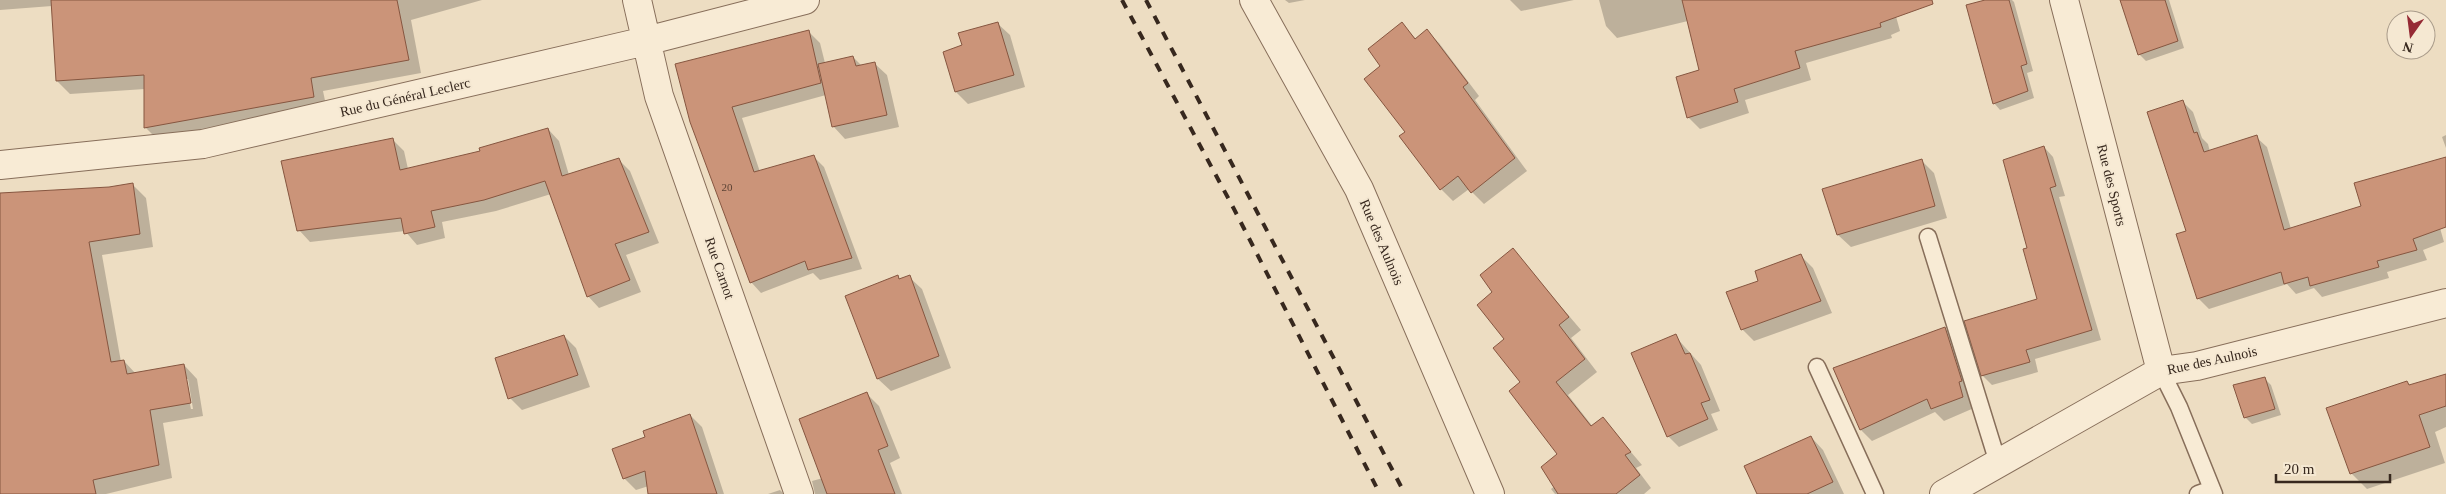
<svg xmlns="http://www.w3.org/2000/svg" width="2446" height="494" font-family="Georgia,serif">
  <style>
    .shadow { fill: #0003; fill-rule: evenodd }
    .building { fill: #cb9479; stroke: #865640 }
    .lines { fill: none; stroke-linecap: round; stroke-linejoin: round }
    .service-casing { stroke: #876e5a; stroke-width: 19 }
    .minor-casing { stroke: #876e5a; stroke-width: 30 }
    .service { stroke: #f8ebd5; stroke-width: 16 }
    .minor { stroke: #f8ebd5; stroke-width: 28 }
    .rail { stroke: #37281e; stroke-width: 4; stroke-dasharray: 9 9; stroke-linecap: butt }
    .labels { text-anchor: middle; stroke-width: 4; stroke-linejoin: round; paint-order: stroke }
    .number-label { font-size: 11px; fill: #5c4335 }
    .street-label { font-size: 14px; fill: #37281e; stroke: #f5e8d2 }
  </style>
  <rect width="100%" height="100%" fill="#edddc2"/>
  <path class="shadow" d="M 0,0 L 482,0 L 411,20 L 421,73 L 323,91 L 327,110 L 158,140 L 145,127 L 145,89 L 70,94 L 57,81 L 52,6 L 0,10 Z
    M 1285,0 L 1305,0 L 1289,3 Z
    M 1510,0 L 1574,0 L 1521,11 Z
    M 1599,0 L 1921,0 L 1894,9 L 1900,31 L 1891,35 L 1892,38 L 1806,63 L 1811,80 L 1745,100 L 1749,113 L 1700,129 L 1688,117 L 1701,71 L 1688,21 L 1617,38 L 1606,26 Z
    M 1990,0 L 2012,0 L 2014,2 L 2033,71 L 2027,73 L 2034,98 L 2000,110 L 1994,103 Z
    M 2121,0 L 2169,0 L 2184,48 L 2146,61 L 2139,54 Z
    M 997,23 L 1010,35 L 1025,87 L 968,104 L 956,92 L 964,46 Z
    M 1402,24 L 1416,39 L 1427,31 L 1439,43 L 1479,96 L 1475,100 L 1527,171 L 1484,204 L 1469,189 L 1453,201 L 1441,189 L 1406,132 L 1382,66 Z
    M 809,32 L 820,43 L 825,63 L 853,57 L 862,66 L 874,63 L 887,75 L 899,127 L 845,139 L 833,126 L 826,95 L 742,118 L 760,172 L 813,156 L 824,167 L 862,269 L 820,280 L 813,273 L 761,293 L 751,282 L 690,120 Z
    M 2182,101 L 2193,112 L 2202,138 L 2208,144 L 2210,152 L 2256,137 L 2267,147 L 2291,229 L 2363,207 L 2446,158 L 2446,226 L 2440,228 L 2444,242 L 2423,250 L 2427,260 L 2387,272 L 2389,278 L 2322,297 L 2314,288 L 2296,294 L 2287,284 L 2209,309 L 2198,298 L 2188,232 Z
    M 548,129 L 559,141 L 569,175 L 619,160 L 630,171 L 659,243 L 626,255 L 641,292 L 599,308 L 588,296 L 551,194 L 496,211 L 442,222 L 445,238 L 417,245 L 405,231 L 310,242 L 299,230 L 392,139 L 404,151 L 408,169 L 482,152 Z
    M 2446,135 L 2446,148 L 2442,137 Z
    M 2044,147 L 2053,157 L 2065,196 L 2059,197 L 2101,340 L 2035,359 L 2038,372 L 1992,385 L 1982,375 L 2038,300 L 2029,249 Z
    M 1921,160 L 1934,173 L 1947,218 L 1851,247 L 1838,235 L 1824,190 Z
    M 133,185 L 146,198 L 153,247 L 102,255 L 121,362 L 124,361 L 136,374 L 184,365 L 197,379 L 203,416 L 163,423 L 172,478 L 106,494 L 3,494 L 0,475 L 0,194 L 109,188 ZM 185,379 L 188,379 L 193,409 L 191,409 Z
    M 1513,250 L 1581,330 L 1571,338 L 1597,372 L 1568,395 L 1593,427 L 1603,419 L 1642,465 L 1636,468 L 1651,488 L 1644,494 L 1555,494 L 1551,489 L 1555,486 L 1559,454 L 1522,382 L 1506,339 L 1494,292 Z
    M 1801,256 L 1813,268 L 1832,313 L 1754,341 L 1742,329 L 1759,282 Z
    M 897,276 L 901,280 L 909,277 L 922,289 L 951,368 L 891,391 L 878,379 L 847,297 Z
    M 1945,328 L 1957,340 L 1974,408 L 1944,421 L 1935,412 L 1872,441 L 1861,430 Z
    M 564,336 L 576,348 L 590,387 L 522,410 L 510,398 Z
    M 1675,336 L 1701,365 L 1720,411 L 1711,414 L 1718,430 L 1679,447 L 1668,436 Z
    M 2446,375 L 2446,427 L 2435,432 L 2445,463 L 2367,489 L 2351,473 L 2407,382 L 2411,386 Z
    M 2264,378 L 2271,385 L 2281,415 L 2252,424 L 2245,417 Z
    M 867,394 L 879,406 L 900,458 L 890,463 L 902,494 L 815,494 L 812,481 L 823,478 Z
    M 690,415 L 702,427 L 724,494 L 680,494 L 668,480 L 636,490 L 624,478 L 646,438 Z
    M 1811,437 L 1823,450 L 1844,494 L 1758,494 Z
    M 780,490 L 784,494 L 768,494 Z"/>
  <path class="building" d="M 51,0 L 397,0 L 409,60 L 311,78 L 314,97 L 144,128 L 144,75 L 56,81 Z
    M 1682,0 L 1932,0 L 1933,4 L 1880,23 L 1881,27 L 1795,51 L 1800,68 L 1734,89 L 1738,102 L 1687,118 L 1676,77 L 1699,70 Z
    M 1985,0 L 2009,0 L 2027,64 L 2021,66 L 2028,91 L 1993,104 L 1966,5 Z
    M 2120,0 L 2165,0 L 2178,41 L 2138,55 Z
    M 998,22 L 1014,75 L 955,92 L 943,52 L 962,45 L 958,33 Z
    M 1402,22 L 1415,39 L 1427,29 L 1468,83 L 1463,87 L 1515,158 L 1471,193 L 1458,176 L 1440,190 L 1399,136 L 1405,132 L 1364,79 L 1380,66 L 1368,49 Z
    M 809,30 L 821,83 L 732,107 L 754,172 L 814,155 L 852,258 L 808,270 L 805,261 L 750,283 L 690,122 L 675,64 Z
    M 853,56 L 856,66 L 875,62 L 887,115 L 832,127 L 818,64 Z
    M 2183,100 L 2194,133 L 2197,132 L 2204,152 L 2257,135 L 2284,230 L 2361,206 L 2354,183 L 2446,157 L 2446,227 L 2413,239 L 2417,250 L 2377,261 L 2379,267 L 2310,286 L 2308,277 L 2284,284 L 2281,272 L 2197,299 L 2176,234 L 2186,231 L 2147,112 Z
    M 548,128 L 562,176 L 619,158 L 649,232 L 615,244 L 630,280 L 587,297 L 545,181 L 484,200 L 431,211 L 435,227 L 404,234 L 401,218 L 297,231 L 281,161 L 393,138 L 400,170 L 480,151 L 479,148 Z
    M 2044,146 L 2056,186 L 2050,188 L 2092,330 L 2026,350 L 2030,362 L 1981,376 L 1964,321 L 2037,299 L 2023,249 L 2027,248 L 2003,160 Z
    M 1922,159 L 1935,206 L 1837,235 L 1822,189 Z
    M 133,183 L 140,234 L 89,242 L 111,362 L 124,360 L 127,374 L 184,364 L 191,403 L 150,410 L 159,465 L 93,480 L 96,494 L 0,494 L 0,193 L 109,187 Z
    M 1513,248 L 1569,317 L 1559,325 L 1585,359 L 1556,382 L 1591,426 L 1603,417 L 1631,452 L 1625,455 L 1640,475 L 1616,494 L 1558,494 L 1541,467 L 1557,454 L 1509,391 L 1520,382 L 1493,348 L 1504,339 L 1477,305 L 1492,292 L 1480,275 Z
    M 1801,254 L 1821,301 L 1741,330 L 1726,292 L 1758,281 L 1755,271 Z
    M 898,275 L 899,279 L 910,275 L 939,356 L 877,379 L 845,296 Z
    M 1945,327 L 1962,381 L 1959,382 L 1963,397 L 1931,409 L 1927,399 L 1860,430 L 1833,368 Z
    M 1676,334 L 1685,354 L 1690,353 L 1710,400 L 1701,403 L 1708,419 L 1667,437 L 1631,353 Z
    M 564,335 L 578,375 L 508,399 L 495,358 Z
    M 2446,374 L 2446,406 L 2419,415 L 2430,447 L 2350,474 L 2326,408 L 2407,381 L 2409,385 Z
    M 2265,377 L 2275,409 L 2244,418 L 2233,385 Z
    M 867,392 L 888,446 L 878,450 L 895,494 L 827,494 L 799,419 Z
    M 690,414 L 717,494 L 648,494 L 645,471 L 623,479 L 612,449 L 645,437 L 643,431 Z
    M 1811,436 L 1833,482 L 1807,494 L 1757,494 L 1744,466 Z"/>
  <g class="lines">
    <g class="service-casing">
      <path id="service" d="M 1928,237 L 1998,463
        M 1817,367 L 1875,494
        M 2161,371 L 2179,407 L 2214,494
        M 2198,494 L 2212,489"/>
    </g>
    <g class="minor-casing">
      <path id="minor" d="M 637,0 L 659,96 L 799,494
        M 1254,0 L 1359,189 L 1490,494
        M 2064,0 L 2161,371
        M 0,165 L 203,144 L 646,41 L 805,0
        M 1944,494 L 2161,371 L 2197,366 L 2446,303"/>
    </g>
    <use href="#service" class="service"/>
    <use href="#minor" class="minor"/>
    <path class="rail" d="M 1122,0 L 1234,209 L 1380,494
      M 1146,0 L 1405,494"/>
  </g>
  <g class="labels">
    <g class="number-label">
      <text x="727" y="191">20</text>
    </g>
    <g class="street-label">
      <text transform="translate(405 97) rotate(-13)" y="5">Rue du Général Leclerc</text>
      <text transform="translate(2112 185) rotate(76)" y="5">Rue des Sports</text>
      <text transform="translate(1382 242) rotate(67)" y="5">Rue des Aulnois</text>
      <text transform="translate(720 268) rotate(71)" y="5">Rue Carnot</text>
      <text transform="translate(2212 360) rotate(-12)" y="5">Rue des Aulnois</text>
    </g>
  </g>
  <g transform="translate(2411 35) rotate(194)"><circle r="24" fill="#f5e8d2" stroke="#a99b8a"/>
  <path d="M0-4L9 19L0 12L-9 19Z" fill="#952a34"/>
  <text y="-8" font-size="14" font-weight="bold" text-anchor="middle" fill="#37281e">N</text>
  </g>
  <path d="M2276 474v8h114v-8" fill="none" stroke="#37281e" stroke-width="2.5"/>
  <text x="2284" y="474" font-size="15" fill="#37281e" stroke="#f5e8d2" stroke-width="4" paint-order="stroke">20 m</text>
</svg>
